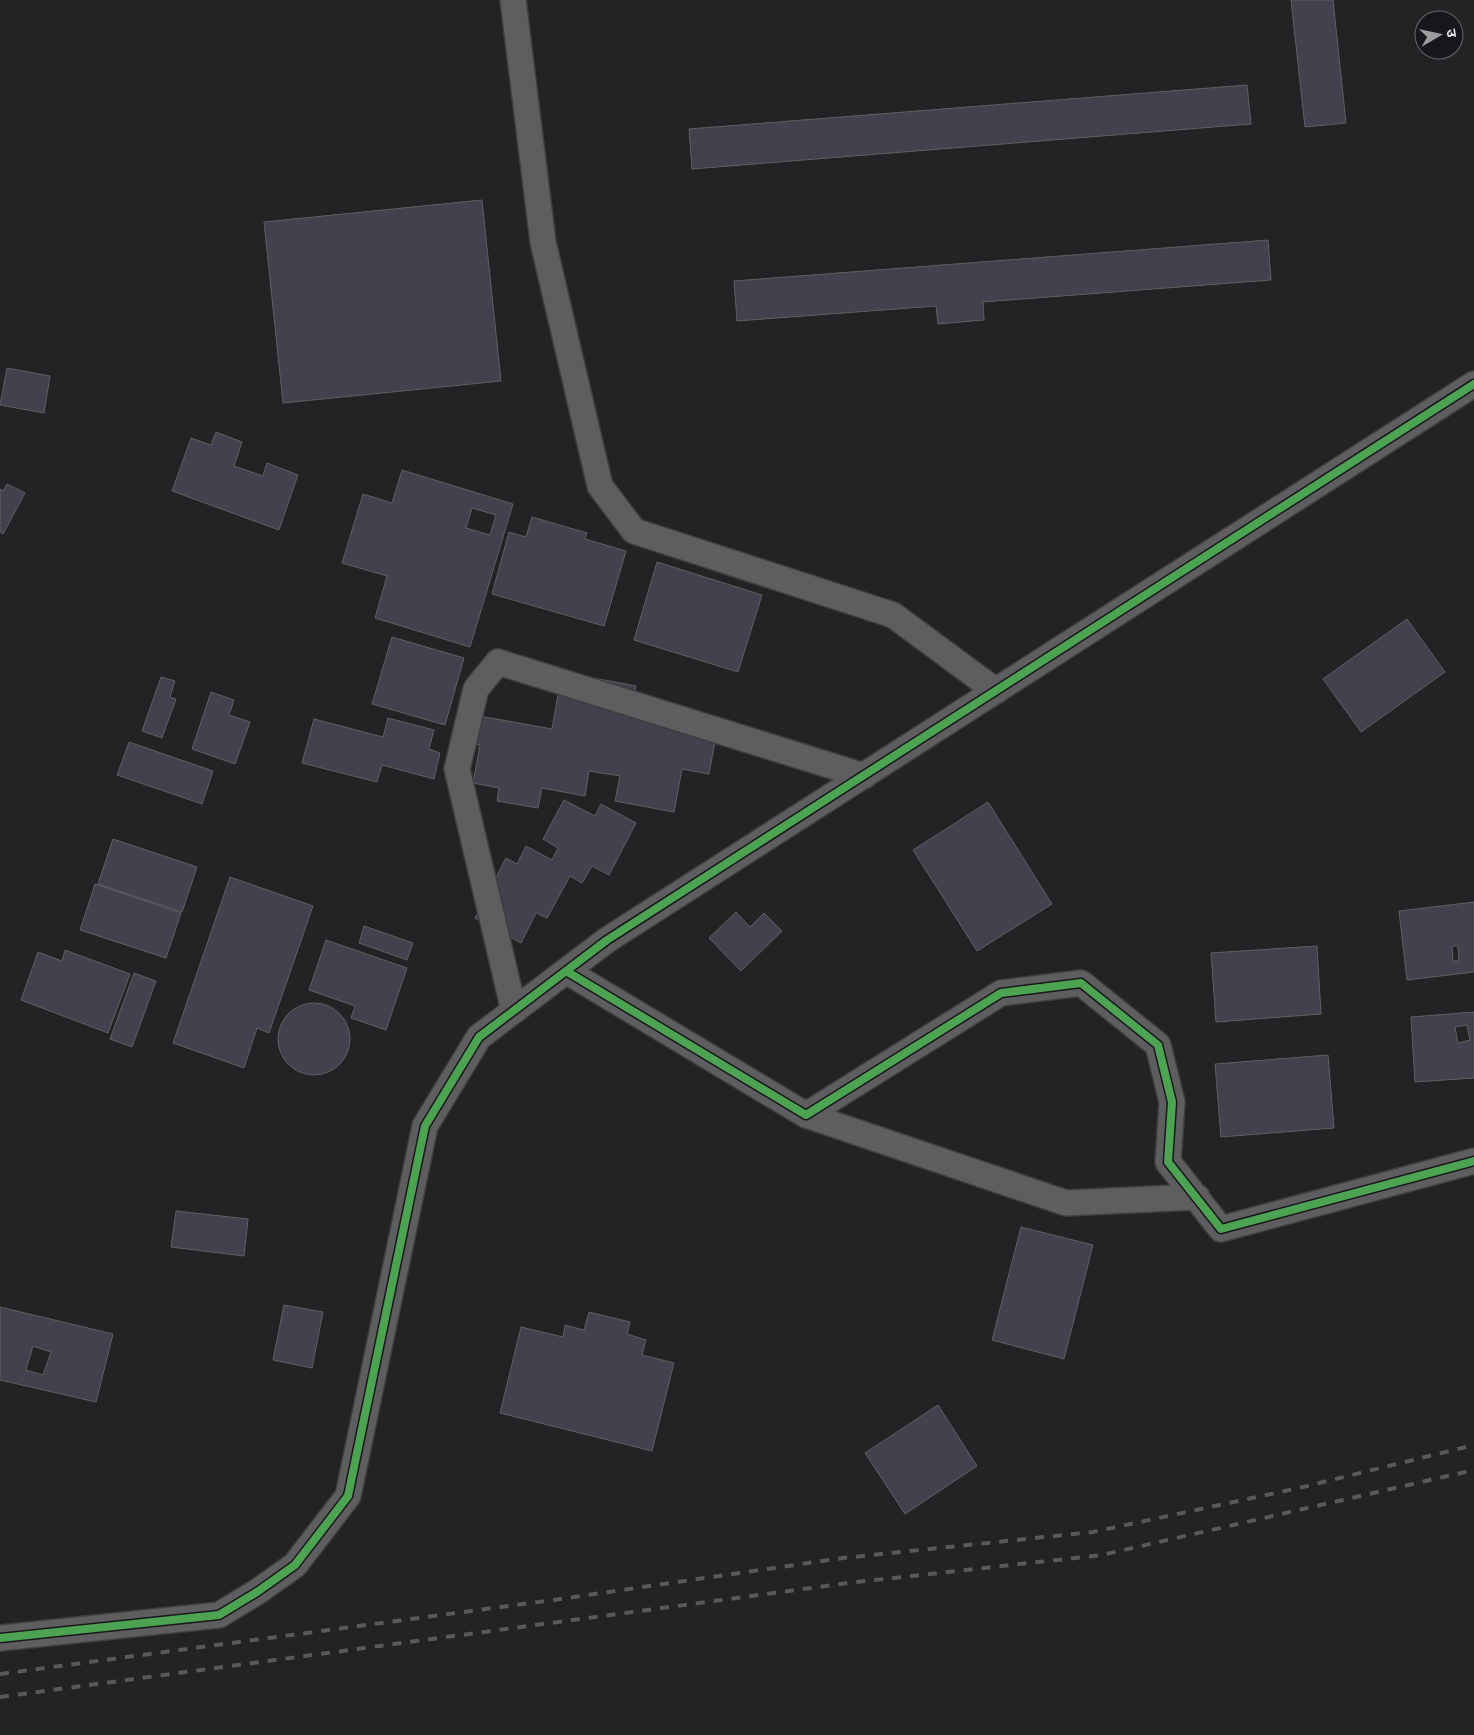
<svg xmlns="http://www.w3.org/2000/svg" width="1474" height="1735" font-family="'Work Sans','Noto Sans Devanagari',sans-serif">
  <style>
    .building { fill: #42414d; stroke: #606062; fill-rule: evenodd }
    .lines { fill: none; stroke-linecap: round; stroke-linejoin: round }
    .street-casing { stroke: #3e3d40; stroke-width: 28 }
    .street { stroke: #5e5e60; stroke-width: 25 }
    .rail { stroke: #59585a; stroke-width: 4; stroke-dasharray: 9 9; stroke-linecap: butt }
    .cycleway-casing { stroke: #19171b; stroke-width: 11 }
    .cycleway { stroke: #4ca352; stroke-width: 8 }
  </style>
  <rect width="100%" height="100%" fill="#232224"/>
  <path class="building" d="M 1291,0 L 1333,0 L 1346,123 L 1305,127 Z
    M 1247,85 L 1251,124 L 692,169 L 689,129 Z
    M 482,200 L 501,381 L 283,403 L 264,222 Z
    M 1268,240 L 1271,280 L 983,302 L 984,320 L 938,324 L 936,306 L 737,321 L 734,281 Z
    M 7,368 L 50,376 L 44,413 L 0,405 Z
    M 216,432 L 242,442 L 234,466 L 263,476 L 267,463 L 298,475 L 279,530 L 172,491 L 191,438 L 211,445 Z
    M 402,470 L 513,504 L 470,647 L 375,618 L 387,576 L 342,563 L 363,494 L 392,503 ZM 472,508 L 496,515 L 490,535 L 466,528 Z
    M 7,484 L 25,493 L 3,534 L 0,532 L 0,489 L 3,491 Z
    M 532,517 L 587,533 L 585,539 L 626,551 L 604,626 L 492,594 L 509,532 L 526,537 Z
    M 657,562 L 762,595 L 738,672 L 634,640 Z
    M 1407,619 L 1445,672 L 1361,732 L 1323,679 Z
    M 392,637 L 464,658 L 445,725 L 372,704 Z
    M 562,672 L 636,686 L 631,708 L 718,725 L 709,774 L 682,769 L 674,812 L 615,801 L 620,776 L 589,771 L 585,796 L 542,788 L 538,808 L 497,801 L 499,788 L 473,783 L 480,745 L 457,741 L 463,713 L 552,729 Z
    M 161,677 L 175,681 L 170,697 L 176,699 L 162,738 L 142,731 Z
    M 211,692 L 234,700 L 229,715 L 250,722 L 235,764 L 192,749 Z
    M 388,718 L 434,730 L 429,749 L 440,753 L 434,779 L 382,765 L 377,782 L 302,763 L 314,719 L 383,737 Z
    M 129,742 L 213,771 L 202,804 L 117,775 Z
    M 564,800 L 595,816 L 601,804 L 636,823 L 609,875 L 592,866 L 582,883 L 570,876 L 547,918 L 536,913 L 521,943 L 475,918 L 506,858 L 517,864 L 526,846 L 552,860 L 558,848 L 543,839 Z
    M 988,802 L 1052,904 L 977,951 L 913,850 Z
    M 113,839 L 197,867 L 182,912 L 98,884 Z
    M 230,877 L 313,906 L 269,1033 L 257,1028 L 244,1068 L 173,1043 Z
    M 95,884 L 181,913 L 166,958 L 80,930 Z
    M 1474,902 L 1474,972 L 1407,980 L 1399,911 ZM 1452,946 L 1458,946 L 1459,961 L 1453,961 Z
    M 736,912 L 750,927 L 764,913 L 782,931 L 741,971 L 709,938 Z
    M 364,926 L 413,943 L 407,960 L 359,943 Z
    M 326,940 L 407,968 L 386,1030 L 351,1018 L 355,1006 L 309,990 Z
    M 1317,946 L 1321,1014 L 1216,1022 L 1211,953 Z
    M 65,950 L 130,974 L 108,1033 L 21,1000 L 38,952 L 62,961 Z
    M 134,973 L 156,981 L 132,1047 L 110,1039 Z
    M278 1039a36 36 0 1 1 72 0a36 36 0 1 1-72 0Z
    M 1474,1012 L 1474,1078 L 1415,1082 L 1411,1017 ZM 1467,1025 L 1470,1040 L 1458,1043 L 1455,1027 Z
    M 1328,1055 L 1334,1128 L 1221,1137 L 1215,1064 Z
    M 176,1211 L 248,1219 L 244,1256 L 171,1247 Z
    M 1021,1227 L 1093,1245 L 1064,1359 L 992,1340 Z
    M 284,1305 L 323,1312 L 312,1368 L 273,1360 Z
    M 0,1307 L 113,1334 L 96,1402 L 0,1380 ZM 33,1346 L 51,1352 L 43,1375 L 26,1370 Z
    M 589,1312 L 630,1322 L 627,1334 L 646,1340 L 642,1355 L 674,1363 L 652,1451 L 500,1413 L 521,1327 L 563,1337 L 565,1325 L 584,1330 Z
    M 938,1405 L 977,1466 L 905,1514 L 865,1453 Z"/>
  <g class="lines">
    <g class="street-casing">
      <path id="street" d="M 513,0 L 543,242 L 600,486 L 634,531 L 893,615 L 996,691
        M 566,971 L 806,1115 L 1001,993 L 1081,983 L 1158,1045 L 1172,1102 L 1168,1162 L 1221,1229 L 1474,1161
        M 514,1011 L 457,769 L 476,689 L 498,662 L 864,776
        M 806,1115 L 1066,1203 L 1197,1197
        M 0,1638 L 219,1615 L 257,1592 L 295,1565 L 348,1496 L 425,1126 L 479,1037 L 607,940 L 1474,384"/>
    </g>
    <use href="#street" class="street"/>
    <path class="rail" d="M 0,1674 L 553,1600 L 843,1558 L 1093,1532 L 1299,1488 L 1474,1445
      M 0,1697 L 848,1583 L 1102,1555 L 1474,1470"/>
    <g class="cycleway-casing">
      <path id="cycleway" d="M 566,971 L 806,1115 L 1001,993 L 1081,983 L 1158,1045 L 1172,1102 L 1168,1162 L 1221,1229 L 1474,1161
        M 0,1638 L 219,1615 L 257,1592 L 295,1565 L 348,1496 L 425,1126 L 479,1037 L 607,940 L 1474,384"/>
    </g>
    <use href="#cycleway" class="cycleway"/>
  </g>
  <g transform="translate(1439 35) rotate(81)"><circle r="24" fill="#19171b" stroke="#69676b"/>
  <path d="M0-4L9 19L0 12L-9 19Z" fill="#9e9da0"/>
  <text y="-8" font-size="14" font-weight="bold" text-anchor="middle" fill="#e0dfe2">उ</text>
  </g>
</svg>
